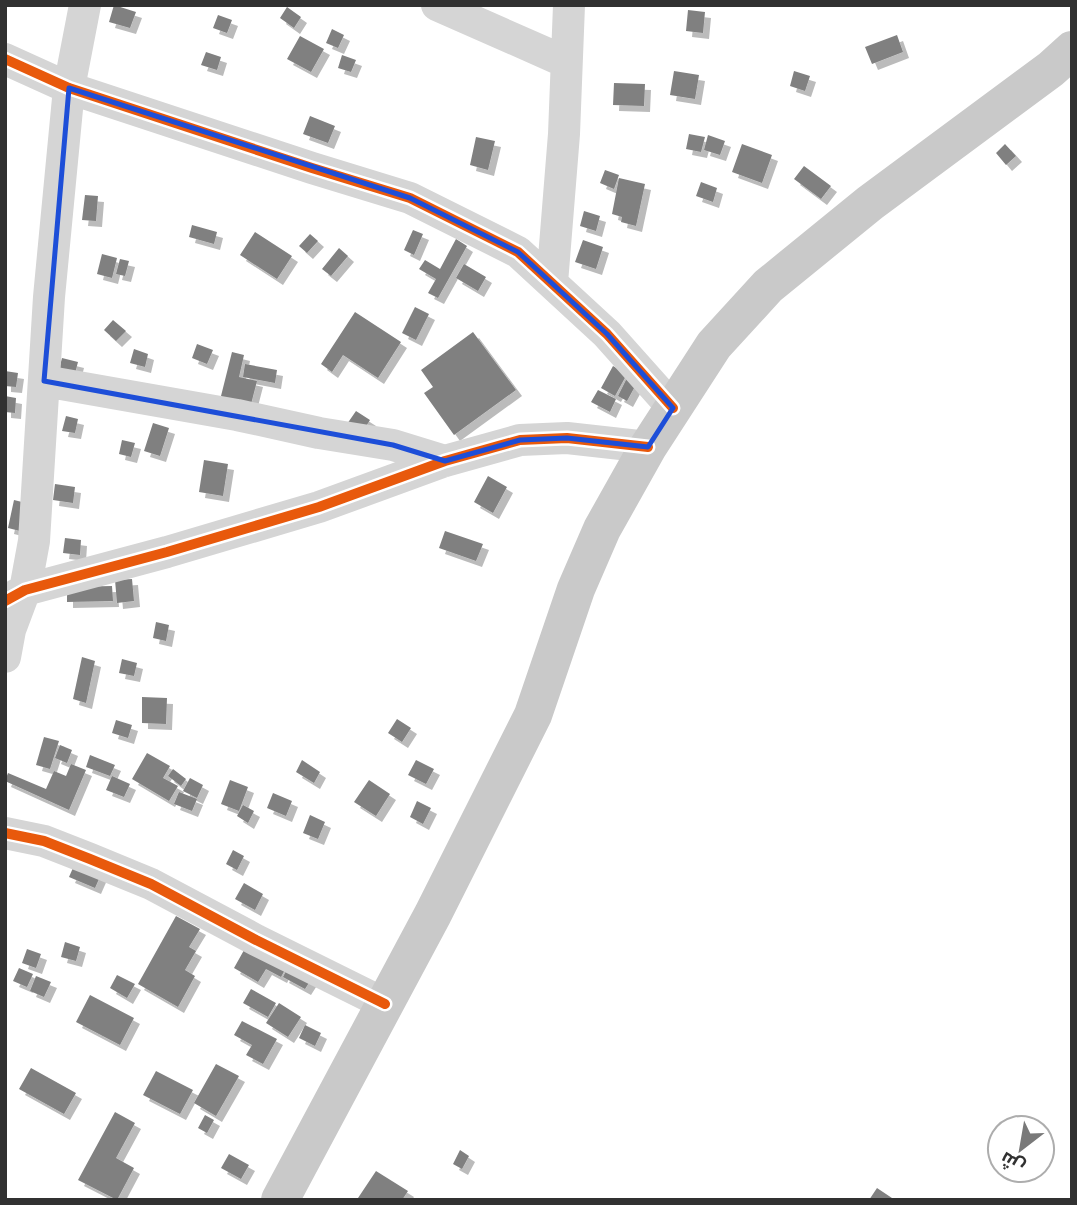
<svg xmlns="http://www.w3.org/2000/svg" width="1077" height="1205" font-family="'Titillium Web',Cairo,sans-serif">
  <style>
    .building { fill: #808080; filter: url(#shadow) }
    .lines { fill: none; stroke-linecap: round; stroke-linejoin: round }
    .minor { stroke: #d5d5d5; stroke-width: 32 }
    .major { stroke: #c9c9c9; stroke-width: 38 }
    .cycleway-casing { stroke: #fff; stroke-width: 15 }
    .cycleway { stroke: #e8590c; stroke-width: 10 }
    .marked { fill: none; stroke: #1d4ed8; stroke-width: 5; stroke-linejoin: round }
  </style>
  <defs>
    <filter id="shadow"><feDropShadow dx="6" dy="6" stdDeviation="0" flood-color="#0004"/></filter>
  </defs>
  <rect width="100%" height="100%" fill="#fff"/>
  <path class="building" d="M 114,5 L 136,12 L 130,28 L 109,22 Z
    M 287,7 L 301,17 L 294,28 L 280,18 Z
    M 688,10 L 705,12 L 703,33 L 686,31 Z
    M 218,15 L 232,20 L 227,33 L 213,28 Z
    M 332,29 L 344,35 L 338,48 L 326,43 Z
    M 897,35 L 903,52 L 872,64 L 865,47 Z
    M 300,36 L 324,49 L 311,72 L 287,59 Z
    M 206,52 L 221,57 L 217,70 L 201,65 Z
    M 342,55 L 356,60 L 351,72 L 338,68 Z
    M 674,71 L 699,75 L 695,99 L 670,95 Z
    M 794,71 L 810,76 L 805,91 L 790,86 Z
    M 614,83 L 645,84 L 644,106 L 613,105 Z
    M 310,116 L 335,126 L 328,143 L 303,134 Z
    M 689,134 L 705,137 L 701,152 L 686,149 Z
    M 708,135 L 725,141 L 720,155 L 704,150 Z
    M 476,137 L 495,141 L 488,170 L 470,165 Z
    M 742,144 L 772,155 L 762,183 L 732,172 Z
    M 1005,144 L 1016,156 L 1006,165 L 996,153 Z
    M 804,166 L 831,186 L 821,199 L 794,179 Z
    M 605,170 L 619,175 L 614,189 L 600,183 Z
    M 619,178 L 645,184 L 636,226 L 621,222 L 622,217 L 612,214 Z
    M 701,182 L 717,188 L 713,202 L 696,196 Z
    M 85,195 L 98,196 L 96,221 L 82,220 Z
    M 584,211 L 600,216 L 596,231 L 580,226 Z
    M 192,225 L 217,232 L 214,244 L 189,237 Z
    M 413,230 L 423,234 L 414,255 L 404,250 Z
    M 255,232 L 292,256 L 277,279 L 240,255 Z
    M 310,234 L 318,241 L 307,253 L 299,246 Z
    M 456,239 L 467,246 L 438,298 L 428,293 L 436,279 L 419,269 L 425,260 L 440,269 Z
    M 583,240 L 603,247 L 596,269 L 575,262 Z
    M 339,248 L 348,256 L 331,276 L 322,269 Z
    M 102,254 L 117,258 L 112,278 L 97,274 Z
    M 120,259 L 129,261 L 125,276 L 116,274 Z
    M 464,264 L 486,277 L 478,291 L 456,278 Z
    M 415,307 L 429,314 L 416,340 L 402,333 Z
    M 355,312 L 401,342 L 378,378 L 343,355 L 332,372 L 321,364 Z
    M 113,320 L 126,331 L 116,341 L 104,330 Z
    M 473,332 L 516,390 L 454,435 L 424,393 L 433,387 L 421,370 Z
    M 197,344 L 213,350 L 207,364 L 192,358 Z
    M 134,349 L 148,354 L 145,367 L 130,363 Z
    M 232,352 L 244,355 L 239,377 L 257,381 L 250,408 L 220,400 Z
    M 62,358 L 78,362 L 74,377 L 58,373 Z
    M 245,364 L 277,370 L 275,383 L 243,377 Z
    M 613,366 L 627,374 L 615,396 L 601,388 Z
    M 5,371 L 18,373 L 16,387 L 5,386 Z
    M 629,374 L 639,379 L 627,401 L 618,396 Z
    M 598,390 L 616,399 L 610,412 L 591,402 Z
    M 5,396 L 16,398 L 15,413 L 5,412 Z
    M 356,411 L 370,420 L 361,434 L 347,424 Z
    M 66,416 L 78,419 L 75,433 L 62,431 Z
    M 153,423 L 169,428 L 160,456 L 144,451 Z
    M 122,440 L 135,443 L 131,457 L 119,454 Z
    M 204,460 L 228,464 L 223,496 L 199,492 Z
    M 488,476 L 507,487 L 493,513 L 474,502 Z
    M 55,484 L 75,487 L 73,503 L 53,500 Z
    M 14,500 L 30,504 L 24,532 L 8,528 Z
    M 445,531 L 483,544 L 476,561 L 439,548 Z
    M 65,538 L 81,540 L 80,555 L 63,553 Z
    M 132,579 L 134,601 L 117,603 L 115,580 Z
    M 112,586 L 113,601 L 67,602 L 67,587 Z
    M 156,622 L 169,625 L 166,641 L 153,638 Z
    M 82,657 L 95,661 L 86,703 L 73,699 Z
    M 122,659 L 137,663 L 134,676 L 119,673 Z
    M 142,697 L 167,698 L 166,724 L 142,723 Z
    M 397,719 L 411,728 L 402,742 L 388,733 Z
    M 116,720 L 132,725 L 128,738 L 112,733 Z
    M 44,737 L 59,741 L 50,769 L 36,765 Z
    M 60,745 L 72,750 L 67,763 L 55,758 Z
    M 147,753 L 170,766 L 163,778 L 178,786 L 169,801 L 132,779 Z
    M 90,755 L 115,765 L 110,776 L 86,767 Z
    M 302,760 L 320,772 L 314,783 L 296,772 Z
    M 416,760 L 434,769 L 426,784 L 408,775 Z
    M 71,764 L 86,770 L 69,810 L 5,781 L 8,773 L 46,789 L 54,771 L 66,776 Z
    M 173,769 L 186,779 L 181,786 L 168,776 Z
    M 112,776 L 130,784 L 124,797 L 106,790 Z
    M 190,778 L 203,785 L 197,798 L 183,791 Z
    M 230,780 L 248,787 L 239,811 L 221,804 Z
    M 369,780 L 390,794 L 376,816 L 354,802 Z
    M 179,792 L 197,799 L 192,811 L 174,804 Z
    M 273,793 L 292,801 L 286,816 L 267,808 Z
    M 417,801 L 431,808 L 423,824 L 410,817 Z
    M 243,805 L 254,811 L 248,823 L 237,816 Z
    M 310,815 L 325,822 L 318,839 L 303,833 Z
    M 233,850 L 244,856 L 237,870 L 226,864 Z
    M 76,861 L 102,872 L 95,888 L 69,877 Z
    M 244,883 L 263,894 L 255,910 L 235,899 Z
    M 176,916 L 200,929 L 189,947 L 196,951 L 185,970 L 195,976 L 178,1007 L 138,984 Z
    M 65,942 L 80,947 L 76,961 L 61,957 Z
    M 248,943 L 287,966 L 281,977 L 266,969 L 258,982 L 234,968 Z
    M 27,949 L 41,954 L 36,968 L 22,963 Z
    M 289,965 L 312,978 L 305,989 L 283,977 Z
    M 19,968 L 33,974 L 27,987 L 13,981 Z
    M 117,975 L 135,984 L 127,998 L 110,988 Z
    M 36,976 L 51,982 L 44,997 L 30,991 Z
    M 251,989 L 276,1003 L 268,1017 L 243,1003 Z
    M 90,995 L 134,1018 L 120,1045 L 76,1022 Z
    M 279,1003 L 301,1017 L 288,1037 L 266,1023 Z
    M 242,1021 L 277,1039 L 263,1064 L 246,1055 L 252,1045 L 234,1035 Z
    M 305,1025 L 321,1033 L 315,1046 L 299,1038 Z
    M 216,1064 L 239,1076 L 216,1116 L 194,1103 Z
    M 31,1068 L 76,1093 L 64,1114 L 19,1089 Z
    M 156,1071 L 193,1090 L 180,1114 L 143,1095 Z
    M 115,1112 L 135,1123 L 116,1158 L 134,1168 L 117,1200 L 78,1180 Z
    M 205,1115 L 214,1120 L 207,1133 L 198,1128 Z
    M 460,1150 L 469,1156 L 462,1169 L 453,1164 Z
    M 229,1154 L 249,1165 L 241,1179 L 221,1168 Z
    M 376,1171 L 408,1191 L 402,1200 L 362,1200 L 358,1198 Z
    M 877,1188 L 895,1200 L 869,1200 Z"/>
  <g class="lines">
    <path class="minor" d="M 437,5 L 566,62
      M 5,59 L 69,88 L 312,168 L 410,198 L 518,252 L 607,334 L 673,408
      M 552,283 L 564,134 L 569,5
      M 44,381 L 237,415 L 319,433 L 393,445 L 445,461
      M 5,601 L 25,590 L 167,552 L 319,507 L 445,461 L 520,440 L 567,438 L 648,447
      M 5,657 L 10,630 L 25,590 L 34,541 L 49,297 L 69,88 L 85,5
      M 5,833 L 44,841 L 90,859 L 151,884 L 256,940 L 385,1004"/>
    <path class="major" d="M 280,1200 L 433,914 L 533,715 L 576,589 L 602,529 L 648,447 L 714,345 L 768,286 L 870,203 L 1051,69 L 1072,50"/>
    <g class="cycleway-casing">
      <path id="cycleway" d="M 5,59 L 69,88 L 312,168 L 410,198 L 518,252 L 607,334 L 673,408
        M 5,601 L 25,590 L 167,552 L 319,507 L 445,461 L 520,440 L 567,438 L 648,447
        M 5,833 L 44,841 L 90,859 L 151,884 L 256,940 L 385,1004"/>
    </g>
    <use href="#cycleway" class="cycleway"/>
  </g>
  <path class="marked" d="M 69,88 L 410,198 L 518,252 L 607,334 L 673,408 L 648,447 L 567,438 L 520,440 L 445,461 L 393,445 L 44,381 Z"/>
  <rect width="1077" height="1205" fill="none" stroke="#313131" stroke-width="14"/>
  <g transform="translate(1021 1149) rotate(211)"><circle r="33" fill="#ffffff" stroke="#adadad" stroke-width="2"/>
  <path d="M0-5L12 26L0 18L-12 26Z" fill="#797979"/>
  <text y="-10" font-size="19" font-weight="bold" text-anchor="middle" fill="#313131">ش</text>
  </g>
</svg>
